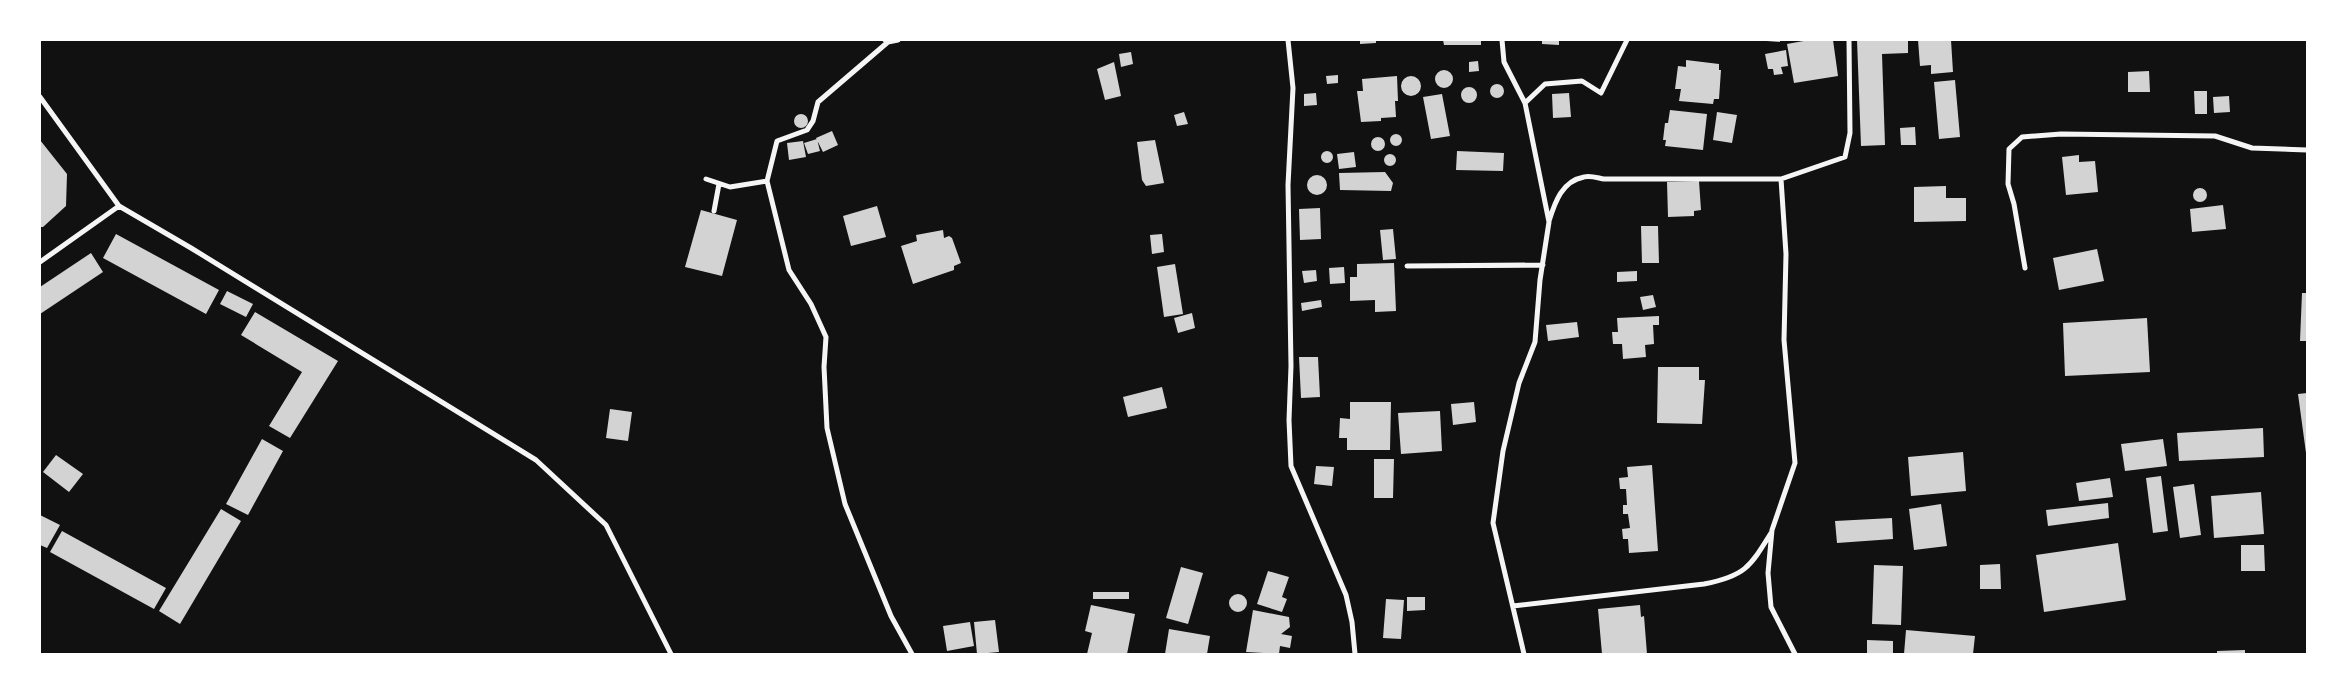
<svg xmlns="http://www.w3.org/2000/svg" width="2347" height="694" font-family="Lato,sans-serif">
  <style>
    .building { fill: #d3d3d3 }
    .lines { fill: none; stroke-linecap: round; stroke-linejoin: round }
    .minor { stroke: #f5f5f5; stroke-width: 5 }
  </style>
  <rect width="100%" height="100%" fill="#111"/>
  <path class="building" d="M 1360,40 L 1376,40 L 1376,43 L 1360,44 Z
    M 1443,40 L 1481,40 L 1481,45 L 1444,45 Z
    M 1542,40 L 1559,40 L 1559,45 L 1542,44 Z
    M 1753,40 L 1780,40 L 1780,42 Z
    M 1809,40 L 1833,40 L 1838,76 L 1794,83 L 1787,44 Z
    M 1857,40 L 1908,40 L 1908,53 L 1882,54 L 1885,145 L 1861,146 Z
    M 1918,40 L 1951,40 L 1953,72 L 1931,74 L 1931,65 L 1920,66 Z
    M 1786,50 L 1788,66 L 1781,67 L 1783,74 L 1774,75 L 1773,69 L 1768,69 L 1765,54 Z
    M 1131,52 L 1133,64 L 1121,67 L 1119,54 Z
    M 1686,60 L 1719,64 L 1719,70 L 1721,70 L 1719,99 L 1714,99 L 1713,104 L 1679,101 L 1681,89 L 1675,89 L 1678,66 L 1686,67 Z
    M 1478,61 L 1479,71 L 1469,72 L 1469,62 Z
    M 1114,62 L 1121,96 L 1105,100 L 1097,69 Z
    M1435 79a9 9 0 1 1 18 0a9 9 0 1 1-18 0Z
    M 2149,71 L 2150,92 L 2128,92 L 2128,72 Z
    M 1338,75 L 1338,83 L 1327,84 L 1326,76 Z
    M 1397,76 L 1398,101 L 1395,101 L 1396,117 L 1381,118 L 1381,121 L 1361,122 L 1357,91 L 1363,91 L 1362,79 Z
    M1401 86a10 10 0 1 1 20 0a10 10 0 1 1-20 0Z
    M 1955,80 L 1960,137 L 1939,139 L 1934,82 Z
    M1490 91a7 7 0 1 1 14 0a7 7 0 1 1-14 0Z
    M1461 95a8 8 0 1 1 16 0a8 8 0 1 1-16 0Z
    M 2194,91 L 2207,91 L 2207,114 L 2195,114 Z
    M 1316,93 L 1317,105 L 1304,106 L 1304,94 Z
    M 1569,93 L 1571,117 L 1553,118 L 1552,94 Z
    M 1442,94 L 1450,136 L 1431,139 L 1423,97 Z
    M 2229,96 L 2230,112 L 2214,113 L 2213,97 Z
    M 1670,110 L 1707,114 L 1703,150 L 1665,146 L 1666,140 L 1663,140 L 1665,123 L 1668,123 Z
    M 1184,112 L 1188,124 L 1177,126 L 1174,115 Z
    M 1717,112 L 1737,115 L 1732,143 L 1713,140 Z
    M794 121a7 7 0 1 1 14 0a7 7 0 1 1-14 0Z
    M 1915,127 L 1916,145 L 1901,145 L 1900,128 Z
    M 832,131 L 838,145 L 823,152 L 816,138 Z
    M1390 140a6 6 0 1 1 12 0a6 6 0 1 1-12 0Z
    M1371 144a7 7 0 1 1 14 0a7 7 0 1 1-14 0Z
    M 817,139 L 820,151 L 808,154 L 804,143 Z
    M 40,140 L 67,174 L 66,206 L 43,227 L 40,227 Z
    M 1155,140 L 1164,183 L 1146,186 L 1142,180 L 1137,142 Z
    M 803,141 L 806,157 L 789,160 L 787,143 Z
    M1321 157a6 6 0 1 1 12 0a6 6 0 1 1-12 0Z
    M 1457,151 L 1504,153 L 1503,171 L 1456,170 Z
    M 1354,152 L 1356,167 L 1339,169 L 1337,154 Z
    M1384 160a6 6 0 1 1 12 0a6 6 0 1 1-12 0Z
    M 2079,155 L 2079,162 L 2095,161 L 2098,192 L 2066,195 L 2062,157 Z
    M 1385,172 L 1393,183 L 1391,191 L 1340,190 L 1339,173 Z
    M1307 185a10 10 0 1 1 20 0a10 10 0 1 1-20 0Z
    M 1699,181 L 1701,210 L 1694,211 L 1694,216 L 1668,217 L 1667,182 Z
    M 1946,186 L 1946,198 L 1966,198 L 1966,221 L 1914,222 L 1914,187 Z
    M2193 195a7 7 0 1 1 14 0a7 7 0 1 1-14 0Z
    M 2223,205 L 2226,229 L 2192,232 L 2190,209 Z
    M 877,206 L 886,237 L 851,246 L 843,216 Z
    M 1320,208 L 1321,239 L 1300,240 L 1299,209 Z
    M 701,210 L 737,220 L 722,276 L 685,267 Z
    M 1641,226 L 1658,226 L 1659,263 L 1642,263 Z
    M 1393,229 L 1396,259 L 1383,260 L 1380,230 Z
    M 943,230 L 944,238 L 949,236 L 952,238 L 961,263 L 954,266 L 954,270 L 913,284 L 901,246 L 917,241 L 916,235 Z
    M 116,234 L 219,290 L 206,314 L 103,258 Z
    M 1162,234 L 1164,252 L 1152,254 L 1150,235 Z
    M 2097,249 L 2104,281 L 2059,290 L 2053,258 Z
    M 91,253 L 103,272 L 40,314 L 40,287 Z
    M 1394,263 L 1396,311 L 1375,312 L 1375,300 L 1350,301 L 1350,277 L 1357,277 L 1357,264 Z
    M 1175,264 L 1183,314 L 1164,317 L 1157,267 Z
    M 1344,267 L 1345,283 L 1330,284 L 1329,268 Z
    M 1316,270 L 1317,281 L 1304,283 L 1302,271 Z
    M 1637,271 L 1637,281 L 1617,282 L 1617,272 Z
    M 227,291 L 253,304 L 246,317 L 220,304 Z
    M 2302,293 L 2307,293 L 2307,341 L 2300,341 Z
    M 1653,295 L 1656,307 L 1643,310 L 1640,297 Z
    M 1321,300 L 1322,307 L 1302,311 L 1301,303 Z
    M 255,312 L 338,361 L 290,438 L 269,426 L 302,372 L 241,335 Z
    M 1192,313 L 1195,328 L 1178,333 L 1174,318 Z
    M 1659,316 L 1659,325 L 1653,325 L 1654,344 L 1645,345 L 1646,357 L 1623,359 L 1622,344 L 1613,344 L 1612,332 L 1618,332 L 1617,318 Z
    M 2147,318 L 2150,372 L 2065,376 L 2063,323 Z
    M 1577,322 L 1579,337 L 1548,341 L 1546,325 Z
    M 1299,357 L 1318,357 L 1320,397 L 1301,398 Z
    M 1658,367 L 1699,367 L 1699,380 L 1705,380 L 1702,424 L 1657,423 Z
    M 1162,387 L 1167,408 L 1128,417 L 1123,397 Z
    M 2307,393 L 2307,453 L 2306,453 L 2298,394 Z
    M 1350,402 L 1391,402 L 1390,450 L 1347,450 L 1347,438 L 1339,438 L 1340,418 L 1350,419 Z
    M 1474,402 L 1476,422 L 1453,425 L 1451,404 Z
    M 610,409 L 632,412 L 628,441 L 606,438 Z
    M 1440,411 L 1442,451 L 1401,454 L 1398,413 Z
    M 2263,428 L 2264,457 L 2179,461 L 2177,433 Z
    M 262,439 L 283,451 L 248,515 L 226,504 Z
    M 2163,439 L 2167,466 L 2125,471 L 2121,444 Z
    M 1963,452 L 1966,491 L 1911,496 L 1908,457 Z
    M 56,455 L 83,474 L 69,492 L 43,472 Z
    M 1374,459 L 1394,459 L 1393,498 L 1374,498 Z
    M 1652,465 L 1658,551 L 1629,553 L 1628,539 L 1623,539 L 1622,529 L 1630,528 L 1628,514 L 1623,514 L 1623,505 L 1627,505 L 1626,489 L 1620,489 L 1619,478 L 1628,477 L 1627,467 Z
    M 1316,466 L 1334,467 L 1332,486 L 1314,484 Z
    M 2161,476 L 2168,531 L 2153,533 L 2146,478 Z
    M 2110,478 L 2113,497 L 2079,501 L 2076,483 Z
    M 2194,484 L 2201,535 L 2180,538 L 2173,487 Z
    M 2261,492 L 2264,534 L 2214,538 L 2211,496 Z
    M 2108,503 L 2109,518 L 2048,526 L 2046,510 Z
    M 1941,504 L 1947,546 L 1914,550 L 1909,509 Z
    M 221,509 L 241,521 L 180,624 L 159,611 Z
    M 40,515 L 60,525 L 47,548 L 40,545 Z
    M 1892,518 L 1893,539 L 1837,543 L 1835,521 Z
    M 62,531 L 166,588 L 154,609 L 50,552 Z
    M 2118,543 L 2126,600 L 2044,612 L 2036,555 Z
    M 2241,545 L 2264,545 L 2265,571 L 2241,571 Z
    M 2000,564 L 2001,589 L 1980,589 L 1980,565 Z
    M 1874,565 L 1903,566 L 1901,625 L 1872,624 Z
    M 1181,567 L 1203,573 L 1188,624 L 1166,618 Z
    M 1268,571 L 1289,577 L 1282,597 L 1287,599 L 1282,612 L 1257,604 Z
    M 1093,592 L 1129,592 L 1129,599 L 1093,599 Z
    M1229 603a9 9 0 1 1 18 0a9 9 0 1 1-18 0Z
    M 1407,597 L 1425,597 L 1425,610 L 1407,611 Z
    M 1386,599 L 1404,600 L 1401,639 L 1383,638 Z
    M 1091,605 L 1135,614 L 1127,654 L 1087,654 L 1092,633 L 1085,631 Z
    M 1640,605 L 1641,617 L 1644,616 L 1647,654 L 1602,654 L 1598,609 Z
    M 1253,610 L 1289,617 L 1290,627 L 1281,634 L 1292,636 L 1290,648 L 1280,646 L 1279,654 L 1246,652 Z
    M 995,620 L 999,652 L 977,654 L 974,622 Z
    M 970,622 L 974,646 L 947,651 L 943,626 Z
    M 1169,629 L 1210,636 L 1207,654 L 1165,654 Z
    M 1906,630 L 1975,636 L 1973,654 L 1904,654 Z
    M 1867,640 L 1893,641 L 1893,654 L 1867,654 Z
    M 2245,650 L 2245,654 L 2217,654 L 2217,651 Z"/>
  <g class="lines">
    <path class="minor" d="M 885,40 L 888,42 L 898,40
      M 1288,40 L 1293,88 L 1288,185 L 1291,366 L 1289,420 L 1291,466 L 1346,595 L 1352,622 L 1355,654
      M 1502,40 L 1504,62 L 1525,103
      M 888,42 L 818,102 L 813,121 L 807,130 L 777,141 L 767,181 L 789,270 L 811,304 L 826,337 L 824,367 L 827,428 L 845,504 L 891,616 L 912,654
      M 40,97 L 119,206
      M 706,179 L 730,187 L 767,181
      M 1781,179 L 1786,254 L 1784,340 L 1795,463 L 1772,530 L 1768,573 L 1771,607 L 1795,654
      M 714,211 L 719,184
      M 1549,221 C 1555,202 1562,181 1584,177 C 1590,175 1598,178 1604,179 L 1781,179 L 1845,157 L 1850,133 L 1849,40
      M 40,262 L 119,206 L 191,248 L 536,460 L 606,525 L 671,654
      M 1407,266 L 1543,265
      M 2025,268 L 2014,204 L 2008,184 L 2009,149 L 2022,137 L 2061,134 L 2215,136 L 2252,148 L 2307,150
      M 1513,606 L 1704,584 C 1745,576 1750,567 1771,533
      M 1524,654 L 1493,523 L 1503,451 L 1519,383 L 1535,342 L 1540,280 L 1549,222 L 1525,103 L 1545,84 L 1582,81 L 1601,93 L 1627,40"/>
  </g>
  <rect width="2347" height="694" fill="none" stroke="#ffffff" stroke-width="82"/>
</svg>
